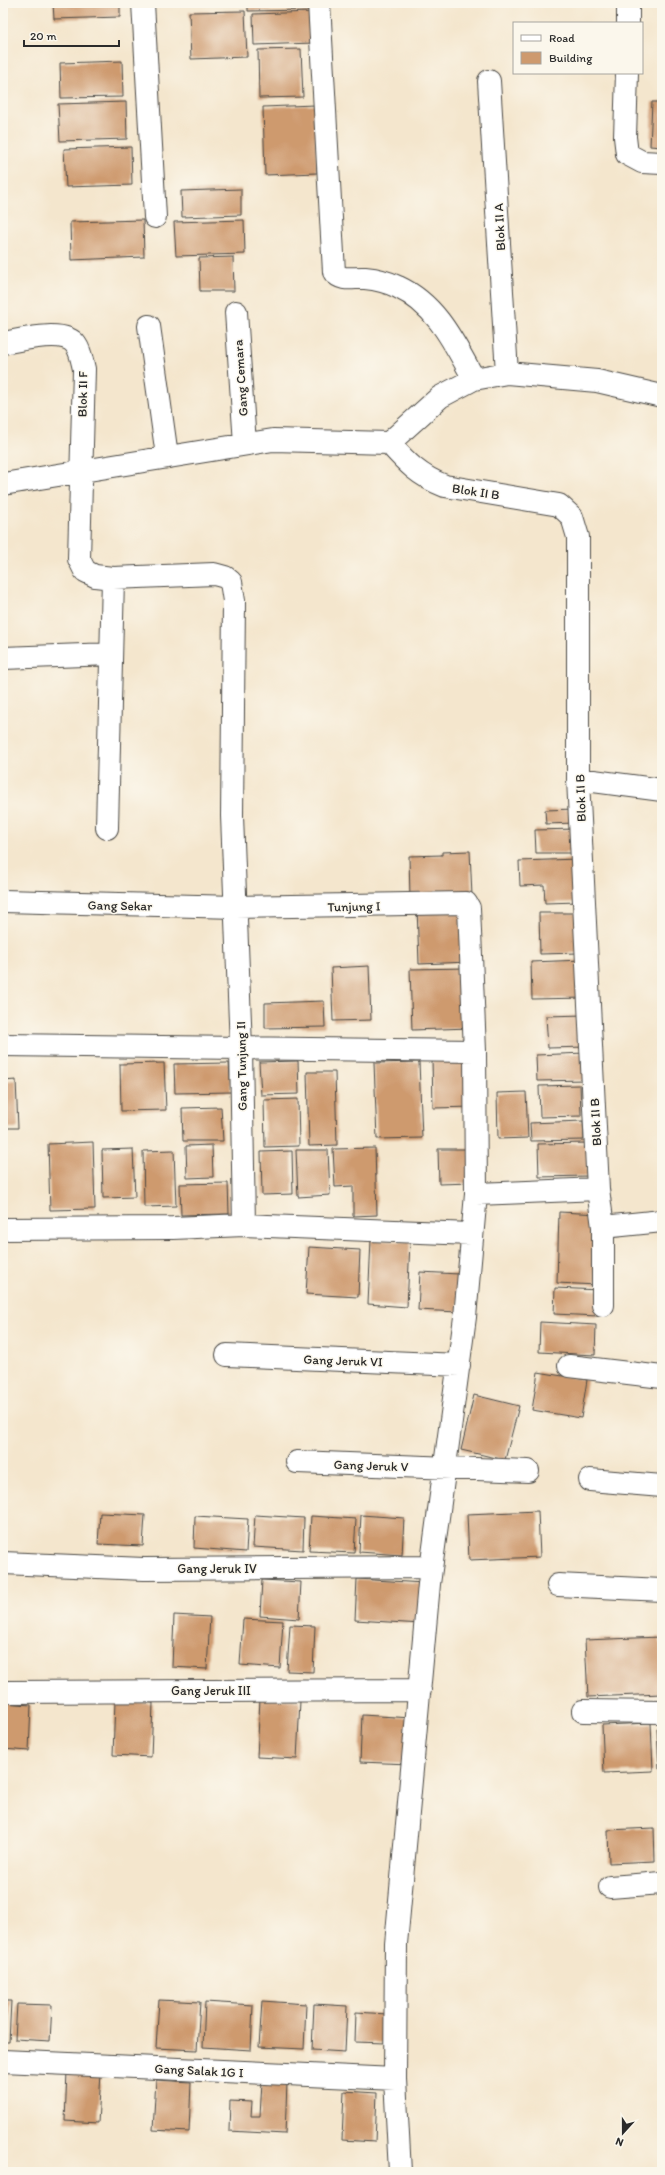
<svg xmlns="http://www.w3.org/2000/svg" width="665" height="2175" font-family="Itim,sans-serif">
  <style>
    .building { fill: #ce9a6e }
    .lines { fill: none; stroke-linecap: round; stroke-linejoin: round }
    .minor-casing { stroke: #494743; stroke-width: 24 }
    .minor { stroke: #fff; stroke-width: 22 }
    .labels { text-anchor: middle; stroke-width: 3; stroke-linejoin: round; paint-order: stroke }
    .street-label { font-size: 13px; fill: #2b2b2b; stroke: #fbf7ec }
  </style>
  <rect width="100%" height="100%" fill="#fbf7ec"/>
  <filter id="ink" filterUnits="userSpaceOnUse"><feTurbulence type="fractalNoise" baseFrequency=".025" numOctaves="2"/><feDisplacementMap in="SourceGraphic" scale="8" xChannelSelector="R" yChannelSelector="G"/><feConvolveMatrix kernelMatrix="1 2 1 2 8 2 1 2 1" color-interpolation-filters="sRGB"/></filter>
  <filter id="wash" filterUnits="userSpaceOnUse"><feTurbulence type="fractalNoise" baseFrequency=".012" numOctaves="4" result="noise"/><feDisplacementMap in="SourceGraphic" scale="16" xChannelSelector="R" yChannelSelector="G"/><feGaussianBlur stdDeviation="0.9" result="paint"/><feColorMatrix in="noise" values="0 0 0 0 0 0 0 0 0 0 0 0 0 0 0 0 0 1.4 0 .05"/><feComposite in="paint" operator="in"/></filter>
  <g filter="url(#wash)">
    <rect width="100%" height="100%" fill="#f4e6cd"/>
    <g id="blocks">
      <path class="building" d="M 53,3 L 120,3 L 120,17 L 54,19 Z
        M 248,3 L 309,3 L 309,10 L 248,11 Z
        M 245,11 L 247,57 L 191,59 L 189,12 Z
        M 313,12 L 314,43 L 254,45 L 253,14 Z
        M 301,49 L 303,97 L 259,98 L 258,50 Z
        M 122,61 L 123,97 L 61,98 L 60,63 Z
        M 126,102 L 127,139 L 60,141 L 58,104 Z
        M 652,102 L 662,102 L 662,147 L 650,146 Z
        M 315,105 L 317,173 L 265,175 L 263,107 Z
        M 131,147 L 132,185 L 66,187 L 64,149 Z
        M 241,189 L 241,215 L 182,217 L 181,191 Z
        M 143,220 L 144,257 L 71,260 L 70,222 Z
        M 244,220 L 245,254 L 176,256 L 174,222 Z
        M 233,257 L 234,291 L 200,291 L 199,258 Z
        M 574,809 L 575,823 L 546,824 L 545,810 Z
        M 576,829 L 577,853 L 536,853 L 535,830 Z
        M 470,851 L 472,896 L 410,897 L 409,856 L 442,855 L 442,852 Z
        M 578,859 L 579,902 L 545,903 L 544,885 L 520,886 L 519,861 Z
        M 467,905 L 469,962 L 419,964 L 417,907 Z
        M 539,913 L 577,913 L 578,953 L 540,954 Z
        M 583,960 L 585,998 L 532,999 L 531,962 Z
        M 369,966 L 371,1020 L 333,1021 L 331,968 Z
        M 468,968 L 470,1028 L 412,1030 L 410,969 Z
        M 324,1001 L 325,1027 L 265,1028 L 265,1003 Z
        M 585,1015 L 586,1047 L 548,1048 L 546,1016 Z
        M 585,1053 L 586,1080 L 537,1081 L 536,1055 Z
        M 471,1056 L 473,1107 L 433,1108 L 432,1058 Z
        M 298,1061 L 299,1094 L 261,1095 L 259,1062 Z
        M 419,1062 L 422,1138 L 377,1139 L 374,1063 Z
        M 164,1063 L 166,1110 L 121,1111 L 120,1064 Z
        M 229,1063 L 231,1092 L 175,1093 L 174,1064 Z
        M 307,1072 L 335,1072 L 337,1145 L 309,1146 Z
        M 16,1080 L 18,1128 L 3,1128 L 3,1081 Z
        M 580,1085 L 581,1116 L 540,1117 L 539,1086 Z
        M 526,1092 L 528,1138 L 498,1139 L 497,1093 Z
        M 298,1099 L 299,1146 L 265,1147 L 264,1100 Z
        M 221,1107 L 223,1141 L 183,1141 L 182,1108 Z
        M 583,1121 L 584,1140 L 531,1141 L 530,1123 Z
        M 93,1142 L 95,1209 L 50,1210 L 48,1144 Z
        M 3,1143 L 6,1143 L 4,1174 L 3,1174 Z
        M 587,1143 L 588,1176 L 539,1177 L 538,1144 Z
        M 212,1145 L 213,1177 L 187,1178 L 186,1146 Z
        M 375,1148 L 377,1215 L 353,1216 L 353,1186 L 335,1187 L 333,1149 Z
        M 133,1149 L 135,1197 L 103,1198 L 102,1150 Z
        M 438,1149 L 470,1149 L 472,1183 L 439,1184 Z
        M 174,1150 L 176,1206 L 144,1207 L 143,1151 Z
        M 296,1150 L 328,1150 L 330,1195 L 298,1197 Z
        M 292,1151 L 293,1194 L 262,1195 L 261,1152 Z
        M 228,1183 L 229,1214 L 181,1215 L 180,1184 Z
        M 559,1212 L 600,1214 L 597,1285 L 557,1283 Z
        M 371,1240 L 410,1242 L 407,1307 L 368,1304 Z
        M 309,1247 L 360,1250 L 358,1297 L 306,1294 Z
        M 420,1272 L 459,1274 L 458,1312 L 418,1310 Z
        M 555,1288 L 599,1290 L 598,1316 L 554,1314 Z
        M 540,1322 L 596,1325 L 595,1355 L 539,1352 Z
        M 538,1372 L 587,1380 L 581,1418 L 532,1410 Z
        M 474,1395 L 519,1406 L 505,1460 L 461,1450 Z
        M 538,1511 L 540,1557 L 469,1560 L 467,1514 Z
        M 100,1513 L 145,1515 L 143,1546 L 98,1544 Z
        M 255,1515 L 304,1518 L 303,1550 L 253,1547 Z
        M 361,1515 L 404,1518 L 402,1555 L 359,1552 Z
        M 195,1516 L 248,1519 L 246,1552 L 194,1548 Z
        M 311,1516 L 356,1519 L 354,1553 L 309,1551 Z
        M 357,1579 L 424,1583 L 422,1624 L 355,1620 Z
        M 262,1580 L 301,1582 L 299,1619 L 260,1616 Z
        M 174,1615 L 210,1617 L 207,1669 L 172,1667 Z
        M 243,1619 L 283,1621 L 280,1668 L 240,1665 Z
        M 290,1625 L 315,1626 L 313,1672 L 287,1671 Z
        M 660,1637 L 662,1694 L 588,1697 L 585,1640 Z
        M 260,1699 L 300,1701 L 297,1759 L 257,1757 Z
        M 115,1701 L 153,1703 L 151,1757 L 113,1755 Z
        M 3,1703 L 31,1705 L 29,1751 L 3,1749 Z
        M 362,1715 L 412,1718 L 409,1764 L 360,1762 Z
        M 651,1723 L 653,1771 L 604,1773 L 602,1725 Z
        M 657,1728 L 662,1728 L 662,1769 L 659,1769 Z
        M 654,1828 L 655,1861 L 609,1863 L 608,1830 Z
        M 159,2000 L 200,2002 L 197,2050 L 156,2048 Z
        M 3,2001 L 11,2001 L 9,2042 L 3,2042 Z
        M 262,2001 L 306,2004 L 304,2049 L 259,2047 Z
        M 205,2002 L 253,2005 L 251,2050 L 203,2047 Z
        M 17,2004 L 52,2005 L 50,2041 L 15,2039 Z
        M 314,2004 L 347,2006 L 345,2052 L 312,2050 Z
        M 356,2012 L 387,2014 L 385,2043 L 355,2042 Z
        M 67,2071 L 101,2073 L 98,2123 L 65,2121 Z
        M 156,2080 L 191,2082 L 189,2132 L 153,2130 Z
        M 262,2082 L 287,2083 L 285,2134 L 229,2131 L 230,2101 L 252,2102 L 251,2116 L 260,2116 Z
        M 344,2091 L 377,2093 L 375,2142 L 342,2140 Z"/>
    </g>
  </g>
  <g filter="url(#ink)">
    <use href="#blocks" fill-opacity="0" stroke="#494743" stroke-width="1"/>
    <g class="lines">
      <g class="minor-casing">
        <path id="minor" d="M 143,3 L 155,217
          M 319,3 L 334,272 C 342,282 354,277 365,278 C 376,279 388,282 398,287 C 437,305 454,343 474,379
          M 628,23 L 628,3
          M 627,73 L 625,137 L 627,154 L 642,162 L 662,163
          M 489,81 L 507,373
          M 236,312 L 245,444
          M 149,326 L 167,456
          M 3,343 C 20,340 65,328 76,345 C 81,352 82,361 84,369 L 79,559 L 85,571 L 95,576 L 113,578 L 214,574 L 225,577 L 231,582 L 234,601 L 232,816 L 241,1048 L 244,1225
          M 389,443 C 407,463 419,476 445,486 L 559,505 L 572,517 L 578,537 L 578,779 L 598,1189 L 603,1227 L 662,1221
          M 3,484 L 273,440 L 389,443 L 440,397 L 474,379 L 507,373 L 597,381 L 662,396
          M 3,658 L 111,654
          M 578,779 L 662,790
          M 107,828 L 113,578
          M 3,901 L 236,907 L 466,903 L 469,908 L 475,1051
          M 3,1045 L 475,1051 L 476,1194 L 465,1317 L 429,1584 L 396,1944 L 395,2079 L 400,2172
          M 476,1194 L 598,1189
          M 3,1229 L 173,1228 L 244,1225 L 471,1234
          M 603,1305 L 603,1227
          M 227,1355 L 459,1365
          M 569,1366 L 662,1377
          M 297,1462 L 528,1471
          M 590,1480 L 662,1486
          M 3,1563 L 144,1569 L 431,1567
          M 558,1585 L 662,1590
          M 3,1692 L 420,1690
          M 583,1711 L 662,1712
          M 610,1887 L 662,1883
          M 3,2061 L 395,2079"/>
      </g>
      <use href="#minor" class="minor"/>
    </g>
  </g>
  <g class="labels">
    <g class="street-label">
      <text transform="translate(499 227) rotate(-93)" y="5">Blok II A</text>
      <text transform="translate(240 378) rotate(-94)" y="5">Gang Cemara</text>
      <text transform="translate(82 394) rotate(-89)" y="5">Blok II F</text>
      <text transform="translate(476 491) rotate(9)" y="5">Blok II B</text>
      <text transform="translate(580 798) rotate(-92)" y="5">Blok II B</text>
      <text transform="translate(120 905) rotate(1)" y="5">Gang Sekar</text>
      <text transform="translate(354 906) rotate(-1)" y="5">Tunjung I</text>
      <text transform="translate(241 1066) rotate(-91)" y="5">Gang Tunjung II</text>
      <text transform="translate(595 1122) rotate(-93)" y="5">Blok II B</text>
      <text transform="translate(343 1360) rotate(2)" y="5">Gang Jeruk VI</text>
      <text transform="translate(371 1465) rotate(2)" y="5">Gang Jeruk V</text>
      <text x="217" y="1573">Gang Jeruk IV</text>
      <text x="211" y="1695">Gang Jeruk III</text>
      <text transform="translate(199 2070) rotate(3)" y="5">Gang Salak 1G I</text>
    </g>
  </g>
  <rect width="665" height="2175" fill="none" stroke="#fbf7ec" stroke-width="16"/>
  <rect x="513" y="22" width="130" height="52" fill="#fbf7ec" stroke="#a8a59f"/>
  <rect x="521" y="35" width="20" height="6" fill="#ffffff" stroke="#a8a59f"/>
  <text x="549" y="42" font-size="12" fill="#2b2b2b">Road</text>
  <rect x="521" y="52" width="20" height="12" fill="#ce9a6e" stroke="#a8a59f"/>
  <text x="549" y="62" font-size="12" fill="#2b2b2b">Building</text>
  <g transform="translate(623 2133) rotate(201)" stroke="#fbf7ec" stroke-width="3" paint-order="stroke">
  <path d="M0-3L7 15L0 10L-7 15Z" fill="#2b2b2b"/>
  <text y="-6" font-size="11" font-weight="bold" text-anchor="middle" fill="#2b2b2b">N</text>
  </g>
  <path d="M24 40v6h95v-6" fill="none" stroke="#2b2b2b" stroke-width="2"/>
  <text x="30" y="40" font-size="12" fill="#2b2b2b" stroke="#fbf7ec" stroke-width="3" paint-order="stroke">20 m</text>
</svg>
